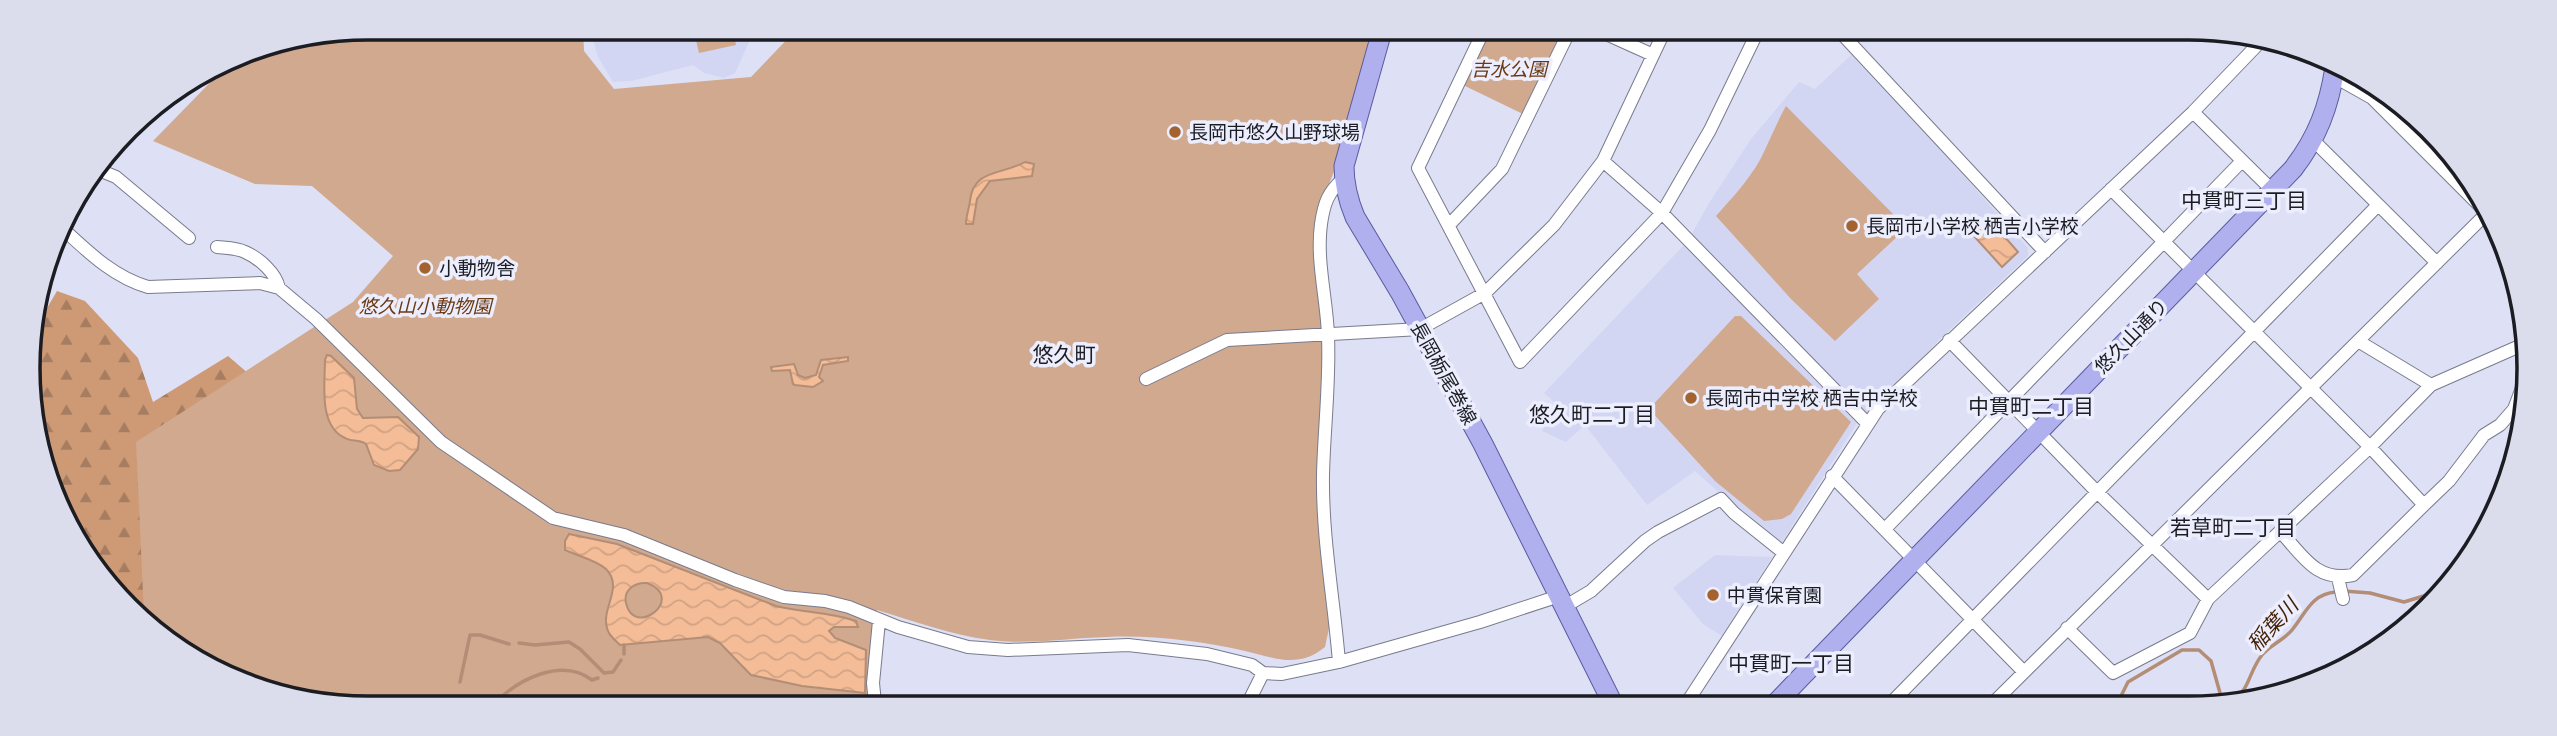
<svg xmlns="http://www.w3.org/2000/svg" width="2557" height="736" font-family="Bitter,'Noto Sans JP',serif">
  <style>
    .built { fill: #d3d6f2 }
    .forest { fill: url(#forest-firs) }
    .green { fill: #d0a98f }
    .water { fill: url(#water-waves); stroke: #b38d75; stroke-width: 2; fill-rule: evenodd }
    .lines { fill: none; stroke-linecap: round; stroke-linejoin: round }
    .stream { stroke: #b38d75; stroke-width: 3.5 }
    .street-casing { stroke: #797b8d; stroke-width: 14 }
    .primary-casing { stroke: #5a5a9f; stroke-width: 21 }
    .street { stroke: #fff; stroke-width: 12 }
    .primary { stroke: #b0b0ee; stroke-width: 19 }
    .poi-dot { fill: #a4622f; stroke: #eceefe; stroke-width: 2.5 }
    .labels { text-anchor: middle; stroke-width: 7; stroke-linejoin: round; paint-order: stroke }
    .park-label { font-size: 19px; font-style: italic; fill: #6b3910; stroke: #eceefe }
    .poi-label { font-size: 19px; fill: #1c1c23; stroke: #eceefe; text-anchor: start }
    .street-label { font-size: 19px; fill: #1c1c23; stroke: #eceefe }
    .neighbourhood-label { font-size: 21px; fill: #1c1c23; stroke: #eceefe }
    .water-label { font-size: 21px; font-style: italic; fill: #421f03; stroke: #eceefe }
    .rim { fill: none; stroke: #1c1c23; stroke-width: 3.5 }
  </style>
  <defs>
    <pattern id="forest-firs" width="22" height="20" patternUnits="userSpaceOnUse" patternTransform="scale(1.75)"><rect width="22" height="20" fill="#ce9a76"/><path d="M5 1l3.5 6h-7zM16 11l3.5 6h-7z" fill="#a67d60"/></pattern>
    <pattern id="water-waves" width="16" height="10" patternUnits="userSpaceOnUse" patternTransform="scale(1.75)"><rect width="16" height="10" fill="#f4bd98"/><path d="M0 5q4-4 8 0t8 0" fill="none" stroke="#d1a283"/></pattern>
  </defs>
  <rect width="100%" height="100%" fill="#dee0f5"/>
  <path class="built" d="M 590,29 L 755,29 L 735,73 L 724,78 L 704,73 L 693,65 L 631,81 L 613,82 L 598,57 Z
    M 1851,55 L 1939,148 L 2028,248 L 2028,256 L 1944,335 L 1865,417 L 1690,237 L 1709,203 L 1751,139 L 1799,82 L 1815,89 Z
    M 1684,245 L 1857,423 L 1782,542 L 1742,513 L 1695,471 L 1647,505 L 1585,425 L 1566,442 L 1542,431 L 1555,403 L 1544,393 Z
    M 1715,555 L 1772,557 L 1722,636 L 1703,624 L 1673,588 Z"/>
  <path class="forest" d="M 57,291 L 85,301 L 138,358 L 153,402 L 228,356 L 249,374 L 302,702 L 198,662 L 99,575 L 46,477 L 29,345 L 38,312 L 47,308 Z"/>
  <path class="green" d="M 368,28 L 583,29 L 584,51 L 614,89 L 751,77 L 797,29 L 1374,31 L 1335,169 L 1320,206 L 1331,619 L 1325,647 C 1298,669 1276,658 1245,651 C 1201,641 1152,635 1107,637 C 1068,638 1029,645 990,640 C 951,635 914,621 877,610 L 870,687 L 873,703 L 302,702 L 198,662 L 144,615 L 136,442 L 353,302 L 393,256 L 312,186 L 255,184 L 153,141 L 238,54 Z
    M 733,29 L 736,45 L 699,53 L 695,36 Z
    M 1488,32 L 1564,32 L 1525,115 L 1463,85 Z
    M 1786,106 L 1897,218 L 1898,236 L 1857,274 L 1879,299 L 1835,341 L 1791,299 L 1716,216 C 1732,198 1748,181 1760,160 C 1769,142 1776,124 1786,106 Z
    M 1735,316 L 1741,316 L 1851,422 L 1791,514 L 1782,519 L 1764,521 L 1715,481 L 1649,409 Z"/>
  <path class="water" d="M 1025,162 L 1034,164 L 1032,176 L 990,181 L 977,199 L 973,224 L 966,224 C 966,216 969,209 970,201 C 973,169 1002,175 1025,162 Z
    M 1990,220 L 2018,252 L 2002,267 L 1973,235 Z
    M 327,355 L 331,356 L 354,378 L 357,409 L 363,418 L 398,417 L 419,437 L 418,449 L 400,470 L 389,471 L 374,465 L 366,444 C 359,439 352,442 345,438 C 318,426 325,383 325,360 Z
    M 848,357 L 848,361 L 823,365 L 819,377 L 823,381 L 813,387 L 795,385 L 793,384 L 790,370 L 772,371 L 771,367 L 794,364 L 798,375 L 805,378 L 816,375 L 821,360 Z
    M 569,534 L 617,544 L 776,606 C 804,613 829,612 856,621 L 858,627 L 834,627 L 829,631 L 835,638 L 866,650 L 865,693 L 802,686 L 751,675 L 720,643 L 708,637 L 620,645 C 615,640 608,635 607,628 C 601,608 624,587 606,569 C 596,560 578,556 565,550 L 565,541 ZM 647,583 C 687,598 634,639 626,603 C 623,590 635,582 647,583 Z"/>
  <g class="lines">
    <path class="stream" d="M 2344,591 L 2370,593 L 2404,602 L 2440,591
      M 519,643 L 535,645 L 569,642 L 580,649 L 604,673 L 613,672 L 621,660
      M 624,654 L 624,645
      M 460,682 L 470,635 L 480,635 L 509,644
      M 496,702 C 519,679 562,657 592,680 L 598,678
      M 2112,705 L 2121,696 L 2128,682 L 2182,650 L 2199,650 L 2211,661 L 2222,700 L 2233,701 C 2250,689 2249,671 2262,655 C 2270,645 2284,640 2292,630 C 2306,613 2311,594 2336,592"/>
    <g class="street-casing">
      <path id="street" d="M 1483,32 L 1418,168 L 1520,362 L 1662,213 L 1710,130 L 1757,33
        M 1602,32 L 1653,55
        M 1841,33 L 2045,252
        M 2333,76 L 2372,98 L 2485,211
        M 2372,98 L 2394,101
        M 2193,112 L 2272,190
        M 2313,140 L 2437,263
        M 1603,161 L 1662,213 L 1867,423
        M 99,170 L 116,177 L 189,238
        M 2111,189 L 2370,447 L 2424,505 L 2353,575 C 2316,582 2303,556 2280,531
        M 1449,225 L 1502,169 L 1569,32
        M 61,227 C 87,251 113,277 148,287 L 260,283 L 279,288 L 316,319 L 441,442 L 553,518 L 624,535 L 735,580 L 784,597 L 825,601 L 849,607 L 898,627 L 968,647 L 1008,650 L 1128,645 L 1207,654 L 1252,665 L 1263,673 L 1282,674 L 1339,662 L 1480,622 L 1559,596
        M 217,247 C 226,248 237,248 245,252 C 259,258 276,273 279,288
        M 1949,340 L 2097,492 L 2208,599
        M 2358,341 L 2431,385
        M 1146,379 L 1227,340 L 1420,329 L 1485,293 L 1554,225 L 1603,161 L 1664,32
        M 1832,476 L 2023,671
        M 2424,505 L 2449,481 L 2484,435 L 2500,425 L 2514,409 L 2522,388
        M 1885,529 L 2242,161
        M 2338,578 L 2343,599
        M 1564,607 L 1591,591 L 1645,541 L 1658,532 L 1721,499 L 1734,513 L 1784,553
        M 2067,628 L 2113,673 L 2190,633 L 2208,599 L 2370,447 L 2431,385 L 2522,345
        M 1339,662 C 1334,600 1322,537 1323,475 C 1324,429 1330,383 1328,336 C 1327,300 1316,261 1321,224 C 1324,203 1328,192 1344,178
        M 875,703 L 873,683 L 879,621
        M 1248,703 L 1263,673
        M 1686,704 L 1878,409 L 2193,112 L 2264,38
        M 1890,704 L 2378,205
        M 1991,705 L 2486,214"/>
    </g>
    <g class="primary-casing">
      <path id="primary" d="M 1382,31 L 1344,166 C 1344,185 1348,200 1355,217 L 1400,292 L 1483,444 L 1613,704
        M 1775,704 L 2293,169 C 2317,138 2329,107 2335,67"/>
    </g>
    <use href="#street" class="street"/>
    <use href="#primary" class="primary"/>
  </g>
  <g class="poi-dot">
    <circle cx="1175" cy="132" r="7"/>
    <circle cx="1852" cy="226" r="7"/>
    <circle cx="425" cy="268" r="7"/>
    <circle cx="1691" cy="398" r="7"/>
    <circle cx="1713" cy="595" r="7"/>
  </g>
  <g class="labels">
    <g class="park-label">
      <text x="1509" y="76">吉水公園</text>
      <text x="425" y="313">悠久山小動物園</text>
    </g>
    <g class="poi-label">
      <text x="1189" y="139">長岡市悠久山野球場</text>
      <text x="1866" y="233">長岡市小学校 栖吉小学校</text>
      <text x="439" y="275">小動物舎</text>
      <text x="1705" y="405">長岡市中学校 栖吉中学校</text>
      <text x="1727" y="602">中貫保育園</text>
    </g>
    <g class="street-label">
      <text transform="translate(2131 336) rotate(-46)" y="7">悠久山通り</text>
      <text transform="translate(1444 373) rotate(61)" y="7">長岡栃尾巻線</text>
    </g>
    <g class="neighbourhood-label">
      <text x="2244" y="208">中貫町三丁目</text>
      <text x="1064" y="362">悠久町</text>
      <text x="2031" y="414">中貫町二丁目</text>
      <text x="1592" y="422">悠久町二丁目</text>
      <text x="2233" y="535">若草町二丁目</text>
      <text x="1791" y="671">中貫町一丁目</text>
    </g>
    <g class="water-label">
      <text transform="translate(2273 625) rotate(-48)" y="7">稲葉川</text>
    </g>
  </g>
  <path d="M0 0H2557V736H0ZM368 40H2189A328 328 0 0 1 2517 368V368A328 328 0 0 1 2189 696H368A328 328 0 0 1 40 368V368A328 328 0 0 1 368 40Z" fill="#dbddec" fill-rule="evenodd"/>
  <path class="rim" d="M368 40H2189A328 328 0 0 1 2517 368V368A328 328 0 0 1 2189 696H368A328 328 0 0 1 40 368V368A328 328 0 0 1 368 40Z"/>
</svg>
